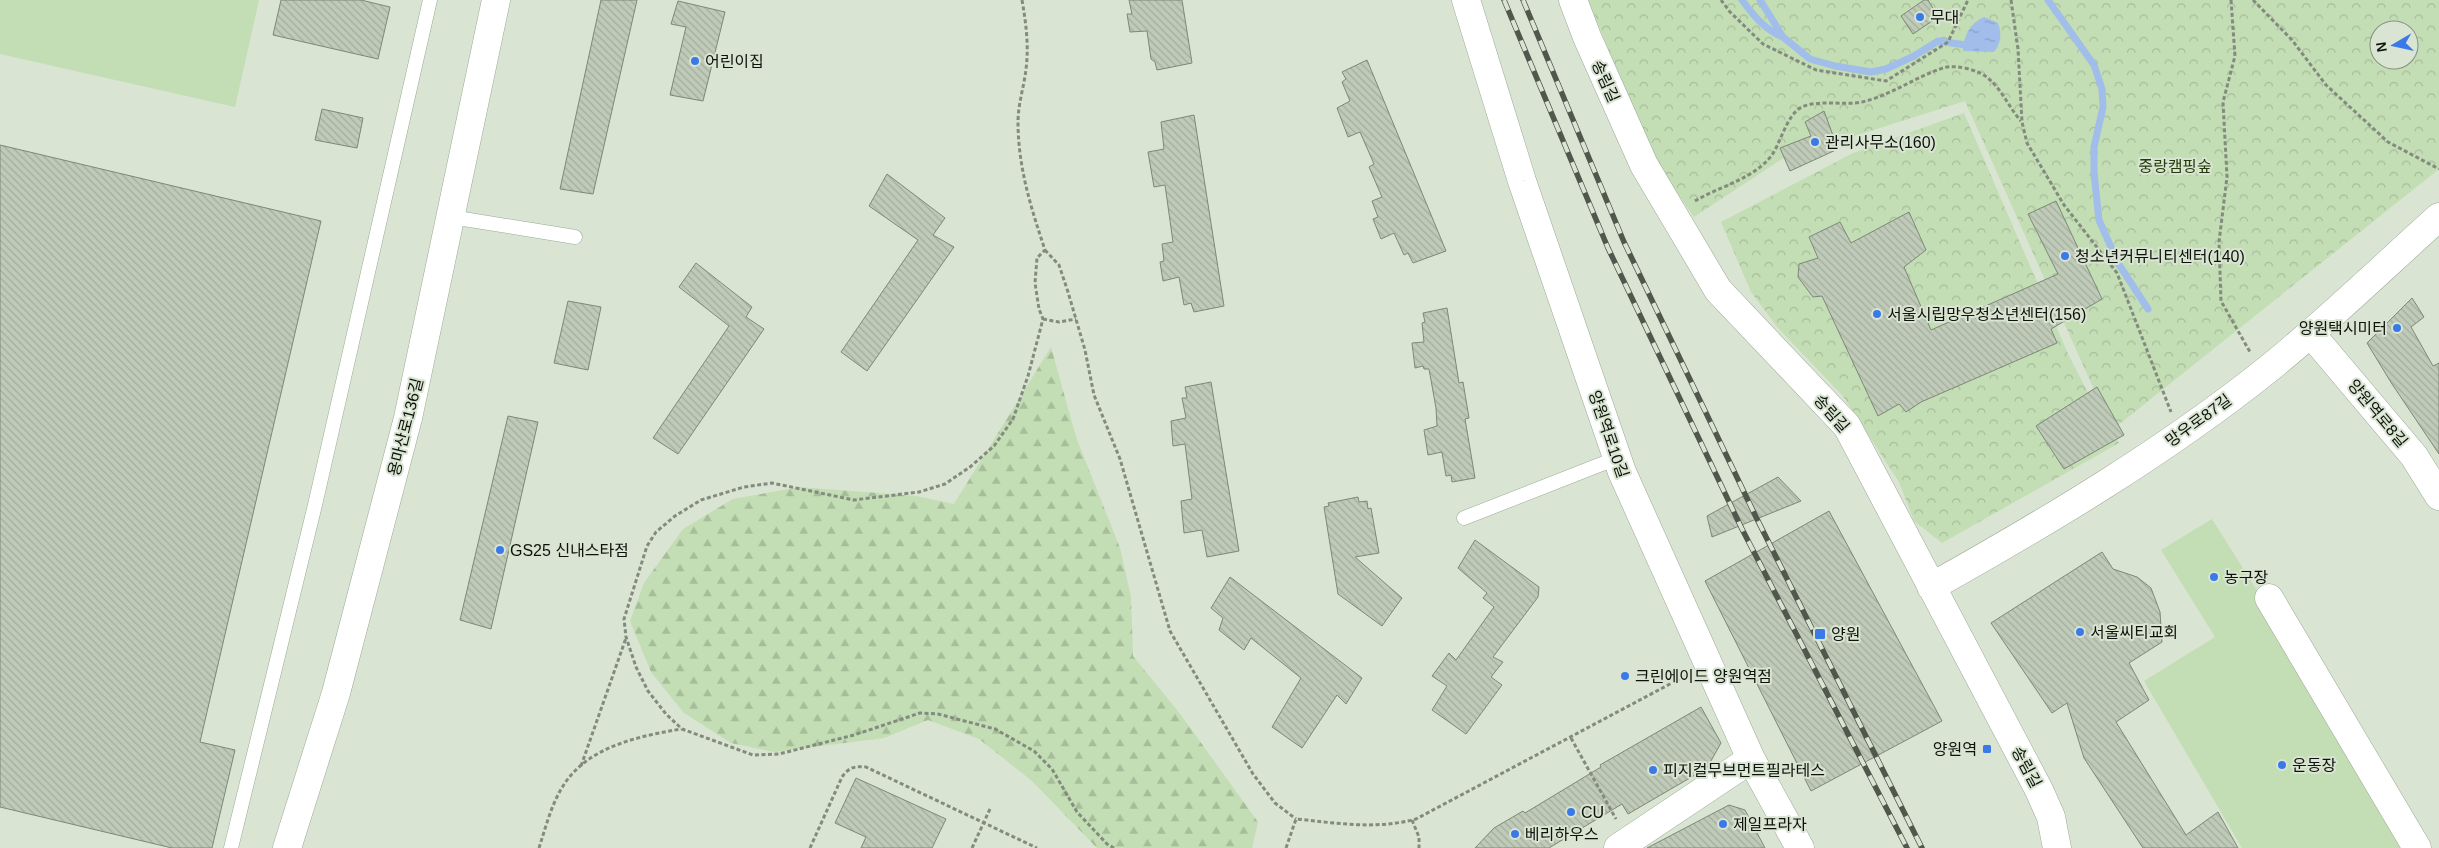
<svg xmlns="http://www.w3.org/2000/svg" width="2439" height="848" font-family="Helvetica,'Noto Sans KR',sans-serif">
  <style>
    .forest { fill: url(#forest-firs) }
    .park { fill: url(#park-crowns); fill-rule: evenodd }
    .pitch { fill: #c3ddb4 }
    .water { fill: url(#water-ripples) }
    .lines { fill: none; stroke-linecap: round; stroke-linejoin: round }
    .stream { stroke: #a1bdea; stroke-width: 7 }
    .building { fill: url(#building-back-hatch); stroke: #7d8877 }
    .lane-casing { stroke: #9ca896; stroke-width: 15 }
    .street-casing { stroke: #9ca896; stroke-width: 29 }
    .secondary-casing { stroke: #9ca896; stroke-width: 29 }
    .path { stroke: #838b7e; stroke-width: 3; stroke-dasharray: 4 2.5; stroke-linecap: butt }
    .lane { stroke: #fff; stroke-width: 14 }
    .street { stroke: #fff; stroke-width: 28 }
    .secondary { stroke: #fff; stroke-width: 28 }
    .rail-casing { stroke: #50574c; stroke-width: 5.5 }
    .rail { stroke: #d9e5d2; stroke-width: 4; stroke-dasharray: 11; stroke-linecap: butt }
    .poi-dot { fill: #3a7ae8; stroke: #d9e5d2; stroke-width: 2 }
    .labels { text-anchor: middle; stroke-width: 4; stroke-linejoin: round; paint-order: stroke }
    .poi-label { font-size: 16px; fill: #0e120c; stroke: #d9e5d2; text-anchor: start }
    .street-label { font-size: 16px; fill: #0e120c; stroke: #d9e5d2 }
    .park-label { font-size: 16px; fill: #223d0b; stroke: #d9e5d2 }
  </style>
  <defs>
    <pattern id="forest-firs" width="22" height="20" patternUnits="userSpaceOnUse" patternTransform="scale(1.25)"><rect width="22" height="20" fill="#c3ddb4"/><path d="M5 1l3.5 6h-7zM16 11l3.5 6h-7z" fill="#a6bd9a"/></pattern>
    <pattern id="park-crowns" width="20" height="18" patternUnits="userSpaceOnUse" patternTransform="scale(1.25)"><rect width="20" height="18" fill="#c3ddb4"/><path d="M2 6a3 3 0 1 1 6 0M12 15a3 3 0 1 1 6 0" fill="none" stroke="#a6bd9a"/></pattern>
    <pattern id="water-ripples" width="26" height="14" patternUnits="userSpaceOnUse" patternTransform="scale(1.25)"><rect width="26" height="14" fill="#a1bdea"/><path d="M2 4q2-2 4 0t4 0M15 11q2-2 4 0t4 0" fill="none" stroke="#89a1c8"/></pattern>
    <pattern id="building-back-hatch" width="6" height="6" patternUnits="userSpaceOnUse" patternTransform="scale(1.25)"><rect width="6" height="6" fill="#bfcbb8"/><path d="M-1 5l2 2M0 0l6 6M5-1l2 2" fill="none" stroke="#a3ad9d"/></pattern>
  </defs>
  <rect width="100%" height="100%" fill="#d9e5d2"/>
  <path class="forest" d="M 1051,347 L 1076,437 L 1120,548 L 1131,597 L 1133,656 L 1181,715 L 1258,822 L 1252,848 L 1097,848 L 1032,781 L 979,739 L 928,720 L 884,738 L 774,752 L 731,743 L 684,713 L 651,672 L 630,621 L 644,583 L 683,529 L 733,499 L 800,487 L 916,496 L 954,504 Z"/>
  <path class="park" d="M 1588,0 L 2439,0 L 2439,169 L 2112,430 L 1965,101 L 1782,159 L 1694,217 L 1656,163 ZM 2379,30 L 2409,30 L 2409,60 L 2379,60 Z
    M 1964,113 L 2069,356 L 2096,408 L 2119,443 L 1942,543 L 1914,521 L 1899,482 L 1843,396 L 1778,328 L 1751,292 L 1721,222 L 1853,153 Z"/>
  <path class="pitch" d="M 0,0 L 259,0 L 235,107 L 0,54 Z
    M 2212,519 L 2419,848 L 2242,848 L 2144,681 L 2215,637 L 2161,550 Z"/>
  <path class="water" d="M 1984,17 L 1998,23 C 2002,35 2001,43 1994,52 L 1963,51 C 1964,35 1969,24 1984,17 Z"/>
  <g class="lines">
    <path class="stream" d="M 1742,0 C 1753,15 1765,30 1783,37
      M 1760,0 L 1783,37 L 1810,59 L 1835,66 L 1871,72 L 1886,69 L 1914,56 L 1938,41 L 1972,46
      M 2048,0 L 2094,65 L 2102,89 L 2103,107 L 2094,147 L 2094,173 L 2099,220 L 2118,263 L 2148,309"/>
  </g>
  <path class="building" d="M 281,0 L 361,0 L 390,7 L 378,59 L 273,35 Z
    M 601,0 L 637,0 L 593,194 L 560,189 Z
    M 1129,0 L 1182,0 L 1192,63 L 1157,70 L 1155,62 L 1151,59 L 1147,31 L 1130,32 L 1127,14 L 1132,14 Z
    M 1924,0 L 1928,0 L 1938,17 L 1913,34 L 1901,16 Z
    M 678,1 L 725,12 L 703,101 L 670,95 L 686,27 L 671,24 Z
    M 1367,60 L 1446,251 L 1413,263 L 1408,253 L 1404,255 L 1394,233 L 1381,239 L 1373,219 L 1378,217 L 1372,201 L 1382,197 L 1369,167 L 1374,164 L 1360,132 L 1348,137 L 1337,108 L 1350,101 L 1342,82 L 1346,79 L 1342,72 Z
    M 322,109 L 363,118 L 357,148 L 315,140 Z
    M 1824,111 L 1838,149 L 1790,171 L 1780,148 L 1811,136 L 1805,122 Z
    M 1194,115 L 1224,306 L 1194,312 L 1191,303 L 1184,305 L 1179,277 L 1163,281 L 1160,262 L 1164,261 L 1162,244 L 1173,242 L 1165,185 L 1154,187 L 1148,152 L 1164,149 L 1161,122 Z
    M 0,145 L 321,221 L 200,742 L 235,750 L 212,848 L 172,848 L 0,807 Z
    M 887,174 L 945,218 L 933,235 L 954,247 L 867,371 L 841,352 L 918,240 L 869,206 Z
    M 2056,201 L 2102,299 L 2051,329 L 2057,343 L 1921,402 L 1906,412 L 1899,404 L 1878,416 L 1822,296 L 1813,297 L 1798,277 L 1799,264 L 1818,258 L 1809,237 L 1840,222 L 1851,243 L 1909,212 L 1926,250 L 1904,267 L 1931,330 L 2058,274 L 2028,214 Z
    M 696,263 L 752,307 L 746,317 L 764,329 L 678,454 L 653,438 L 729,326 L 679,287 Z
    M 2412,298 L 2424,317 L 2411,327 L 2433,366 L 2439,363 L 2439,454 L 2392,384 L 2367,343 Z
    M 568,301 L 601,307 L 588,370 L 554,363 Z
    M 1447,308 L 1459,383 L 1463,382 L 1469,418 L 1465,419 L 1475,478 L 1452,482 L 1451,475 L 1446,476 L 1442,452 L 1428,455 L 1424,430 L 1437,426 L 1436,408 L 1429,369 L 1424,369 L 1423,366 L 1415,368 L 1412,343 L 1424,342 L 1422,323 L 1425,322 L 1423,313 Z
    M 1211,382 L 1239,551 L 1207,557 L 1202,530 L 1184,533 L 1181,501 L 1192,499 L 1185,444 L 1173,446 L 1171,421 L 1186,418 L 1182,398 L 1187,398 L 1185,387 Z
    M 2097,387 L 2124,435 L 2064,469 L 2036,426 Z
    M 508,416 L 538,422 L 491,629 L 460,620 Z
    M 1778,477 L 1801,501 L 1712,537 L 1707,516 Z
    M 1358,497 L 1359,502 L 1367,501 L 1368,509 L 1371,508 L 1379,553 L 1355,557 L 1402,598 L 1382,626 L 1338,594 L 1324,507 L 1329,506 L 1328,503 Z
    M 1829,511 L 1942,721 L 1811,791 L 1705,581 Z
    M 1475,540 L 1539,587 L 1538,597 L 1493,657 L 1503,662 L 1491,677 L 1502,685 L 1466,734 L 1432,710 L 1447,686 L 1432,676 L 1449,653 L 1456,660 L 1494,607 L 1483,598 L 1487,593 L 1458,568 Z
    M 2102,552 L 2113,569 L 2137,577 L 2151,588 L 2160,612 L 2162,642 L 2129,663 L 2149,700 L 2116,722 L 2186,835 L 2218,812 L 2238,848 L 2143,848 L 2084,758 L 2067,703 L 2052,713 L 1991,623 Z
    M 1230,577 L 1362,678 L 1346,704 L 1337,695 L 1302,748 L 1272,727 L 1301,678 L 1251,638 L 1244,650 L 1219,630 L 1223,618 L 1211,608 Z
    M 1701,707 L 1721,743 L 1707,768 L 1628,814 L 1622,804 L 1549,848 L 1475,848 L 1494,828 L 1523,811 L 1525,813 L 1601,767 L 1600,765 Z
    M 856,778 L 946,819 L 932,848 L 861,848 L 866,837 L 835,823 Z
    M 1729,805 L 1745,810 L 1765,848 L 1647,848 Z"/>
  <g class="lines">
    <g class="lane-casing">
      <path id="lane" d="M 451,217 L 575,237
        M 1464,518 L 1617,458
        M 231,848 L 315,505 L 430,0"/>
    </g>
    <g class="street-casing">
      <path id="street" d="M 1466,0 L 1522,181 L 1622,472 L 1751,759 L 1800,848
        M 2311,334 L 2414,456 L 2439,496
        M 2269,598 L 2417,848
        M 287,848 L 336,693 L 408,418 L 496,0
        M 1618,848 L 1751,759"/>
    </g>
    <g class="secondary-casing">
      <path id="secondary" d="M 1573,0 L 1587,37 L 1644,165 L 1718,290 L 1847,426 L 2039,790 L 2051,817 L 2057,848
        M 1931,587 C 2047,522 2163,453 2267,370 C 2327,322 2382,268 2439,217"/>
    </g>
    <path class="path" d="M 1022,0 C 1026,23 1029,46 1026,69 C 1024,87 1018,104 1018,122 C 1018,167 1031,208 1045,250 L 1037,258 L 1035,283 L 1039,309 L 1043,319 L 1028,376 L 1013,419 L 994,446 L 970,467 L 945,484 L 919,492 L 854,500 L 772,483 L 744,487 L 701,500 L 675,516 L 656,532 L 647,546 L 624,619 L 626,637 L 636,667 L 648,691 L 666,714 L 682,729 L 753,755 L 779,754 L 854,735 L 920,713 L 938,714 L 995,729 L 1034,751 L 1052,769 L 1077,812 L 1107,844 L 1114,848
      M 1721,0 L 1730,12 L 1763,44 L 1816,70 L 1886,81 L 1948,42 L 1968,0
      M 2011,0 L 2018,49 L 2022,122 L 2027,143 L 2064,205 L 2117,273 L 2171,412
      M 2231,0 L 2235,56 L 2223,102 L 2227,177 L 2219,242 L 2221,301 L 2250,352
      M 2253,0 L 2292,40 L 2326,85 L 2388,142 L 2439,169
      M 1695,201 C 1720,186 1754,179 1772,155 C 1781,142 1787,114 1802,107 C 1821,99 1843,106 1862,102 C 1892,95 1915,77 1943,68 C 1955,64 1980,70 1989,79 C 2002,90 2010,109 2021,121
      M 1045,250 L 1059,265 L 1068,292 L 1085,350 L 1094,395 L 1120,459 L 1170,631 L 1253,774 L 1275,803 L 1296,819
      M 1043,319 L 1059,322 L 1076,319
      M 1571,738 L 1616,819
      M 581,766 L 626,638
      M 1412,820 L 1419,837 L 1419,848
      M 539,848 C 546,826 552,802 565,783 C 590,746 640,736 681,729
      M 810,848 L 842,777 C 849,767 855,766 866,767 L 1037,848
      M 972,848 L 990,809
      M 1286,848 L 1296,819 C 1337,823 1375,830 1416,819 L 1685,676"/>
    <use href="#lane" class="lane"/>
    <use href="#street" class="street"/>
    <use href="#secondary" class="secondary"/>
    <g class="rail-casing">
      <path id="rail" d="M 1504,0 L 1608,248 L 1742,529 L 1907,848
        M 1523,0 L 1624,242 L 1756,517 L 1922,848"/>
    </g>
    <use href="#rail" class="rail"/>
  </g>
  <g class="poi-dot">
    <circle cx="1920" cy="17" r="5"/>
    <circle cx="695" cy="61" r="5"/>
    <circle cx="1815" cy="142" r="5"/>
    <circle cx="2065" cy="256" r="5"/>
    <circle cx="1877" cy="314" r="5"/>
    <circle cx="2397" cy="328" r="5"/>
    <circle cx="500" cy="550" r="5"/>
    <circle cx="2214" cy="577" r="5"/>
    <circle cx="2080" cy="632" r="5"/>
    <rect x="1814" y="628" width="12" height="12" rx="2.5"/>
    <circle cx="1625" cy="676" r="5"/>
    <rect x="1982" y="744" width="10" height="10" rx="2.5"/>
    <circle cx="2282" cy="765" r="5"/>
    <circle cx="1653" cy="770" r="5"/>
    <circle cx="1571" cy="812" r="5"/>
    <circle cx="1723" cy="824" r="5"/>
    <circle cx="1515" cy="834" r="5"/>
  </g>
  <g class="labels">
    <g class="poi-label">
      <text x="1930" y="23">무대</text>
      <text x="705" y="67">어린이집</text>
      <text x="1825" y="148">관리사무소(160)</text>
      <text x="2075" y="262">청소년커뮤니티센터(140)</text>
      <text x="1887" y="320">서울시립망우청소년센터(156)</text>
      <text x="2387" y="334" text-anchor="end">양원택시미터</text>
      <text x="510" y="556">GS25 신내스타점</text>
      <text x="2224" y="583">농구장</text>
      <text x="2090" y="638">서울씨티교회</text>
      <text x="1831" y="640">양원</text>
      <text x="1635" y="682">크린에이드 양원역점</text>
      <text x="1977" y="755" text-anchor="end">양원역</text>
      <text x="2292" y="771">운동장</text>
      <text x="1663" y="776">피지컬무브먼트필라테스</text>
      <text x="1581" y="818">CU</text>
      <text x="1733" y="830">제일프라자</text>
      <text x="1525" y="840">베리하우스</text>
    </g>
    <g class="street-label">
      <text transform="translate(1606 81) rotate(66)" y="6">송림길</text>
      <text transform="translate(1832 413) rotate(49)" y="6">송림길</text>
      <text transform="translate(2378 413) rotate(50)" y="6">양원역로8길</text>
      <text transform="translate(2198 420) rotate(-36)" y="6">망우로87길</text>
      <text transform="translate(405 427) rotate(-76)" y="6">용마산로136길</text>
      <text transform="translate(1609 434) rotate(71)" y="6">양원역로10길</text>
      <text transform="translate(2027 767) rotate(62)" y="6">송림길</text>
    </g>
    <g class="park-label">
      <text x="2175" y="172">중랑캠핑숲</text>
    </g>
  </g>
  <g transform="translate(2394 45) rotate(261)"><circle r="24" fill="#d9e5d2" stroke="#889183"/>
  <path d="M0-4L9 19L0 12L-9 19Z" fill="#3a7ae8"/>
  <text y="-8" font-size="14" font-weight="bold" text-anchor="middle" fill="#0e120c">N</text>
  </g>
</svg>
